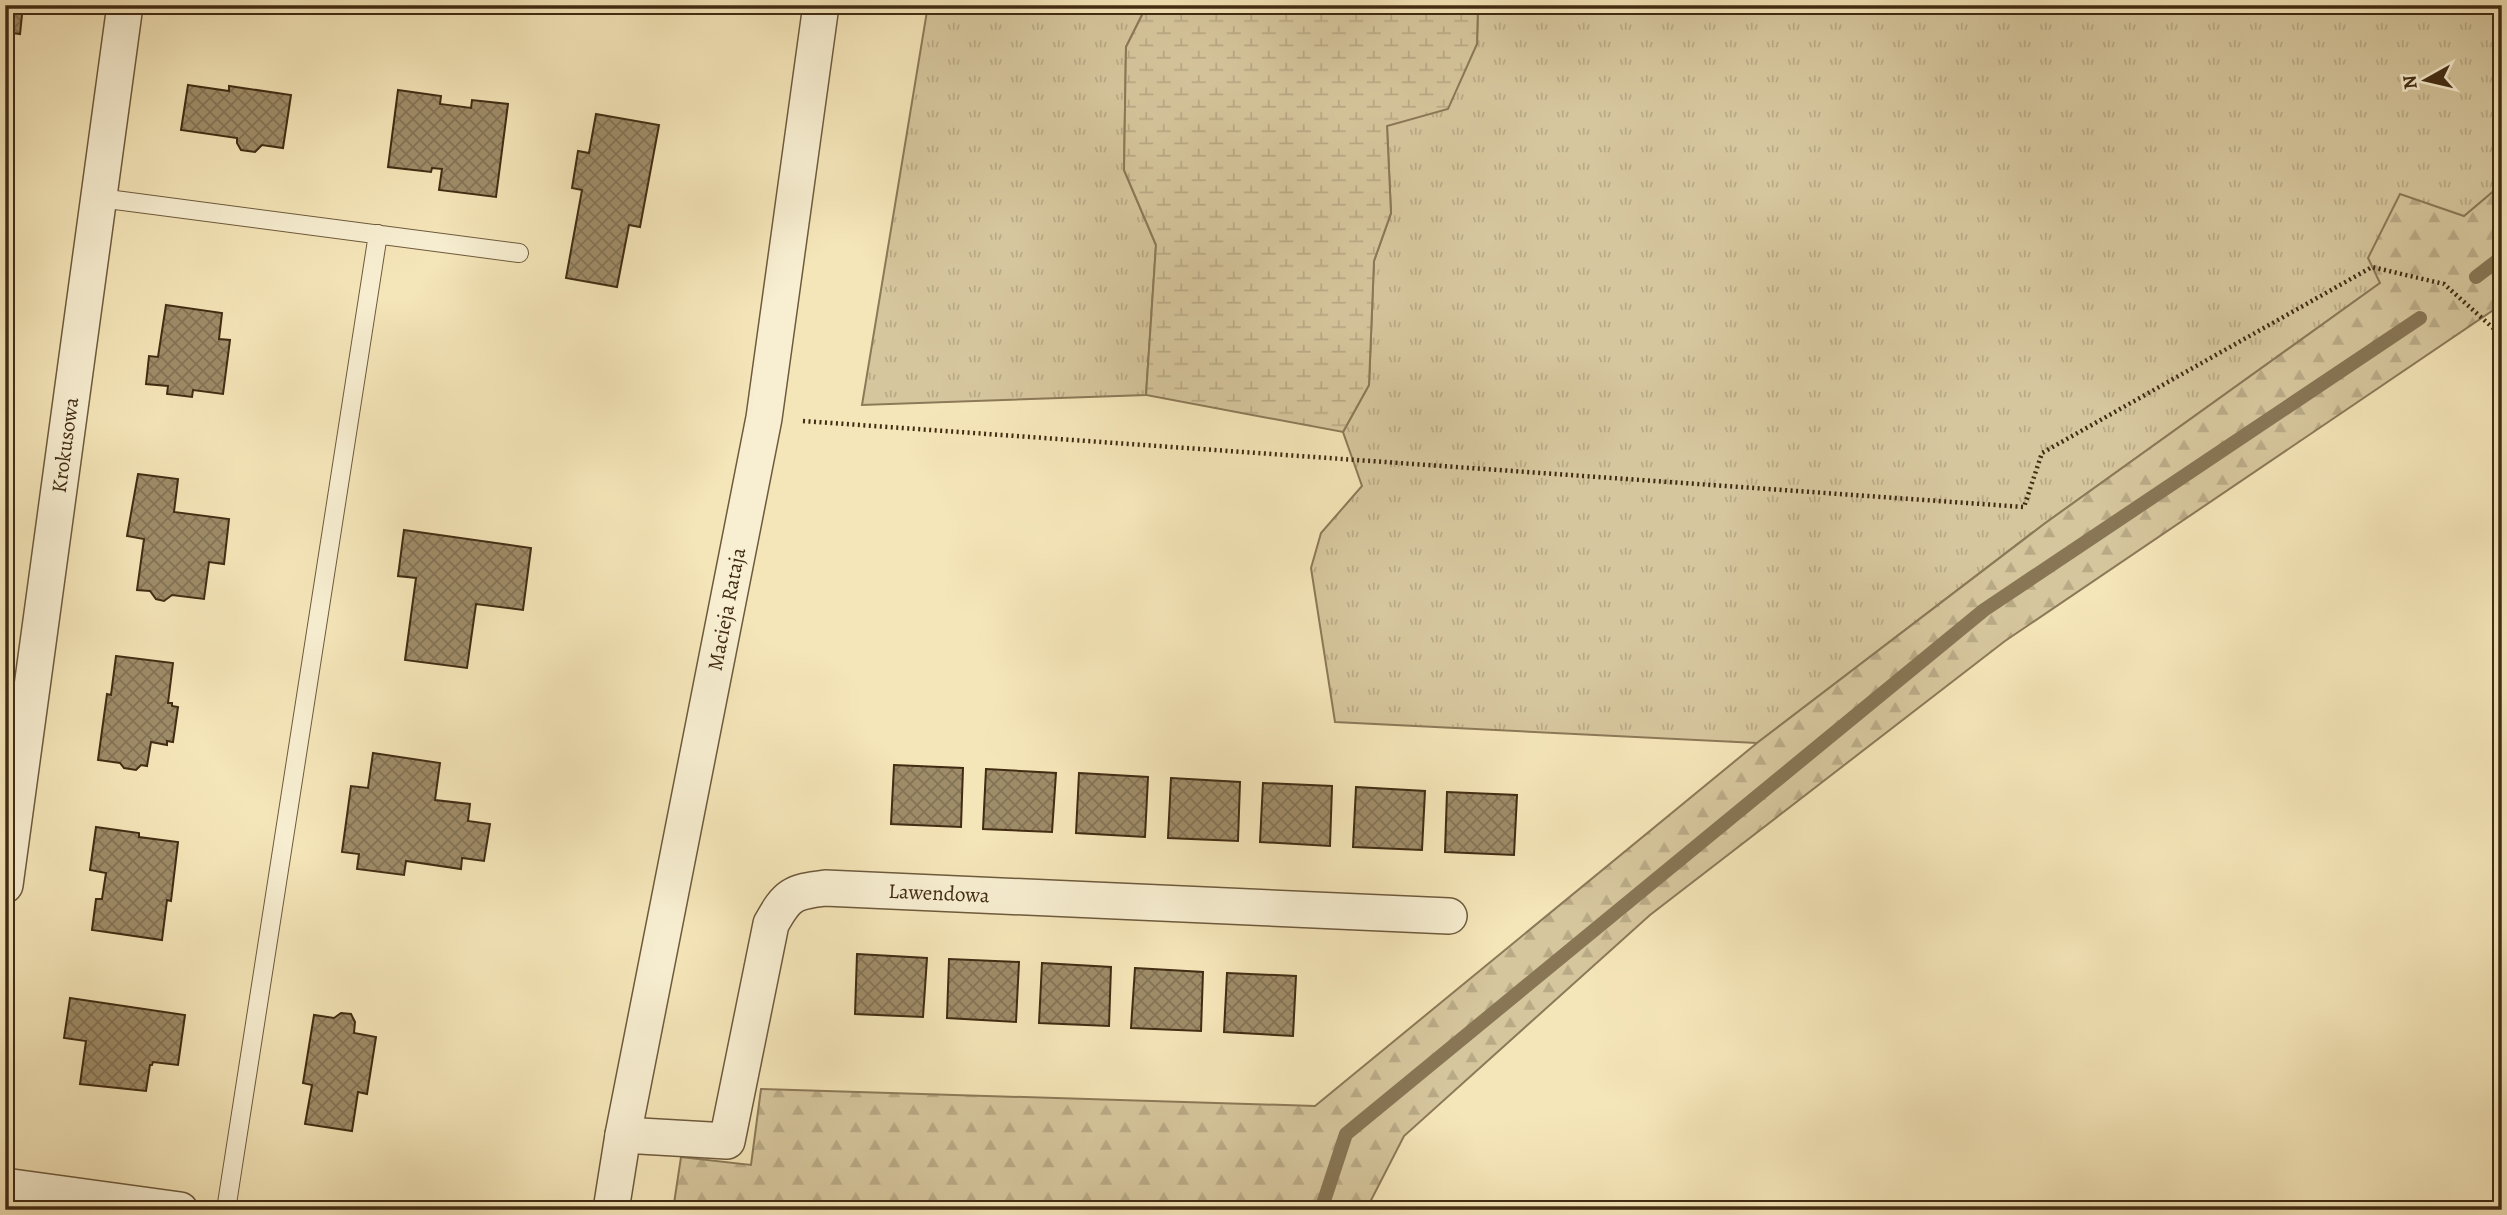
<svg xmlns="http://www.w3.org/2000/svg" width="2507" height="1215" font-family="Alegreya,serif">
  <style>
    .grass { fill: url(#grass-tufts); stroke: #8c7958; stroke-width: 2 }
    .forest { fill: url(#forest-firs); stroke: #8c7958; stroke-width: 2 }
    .wetland { fill: url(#wetland-marsh); stroke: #8c7958; stroke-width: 2 }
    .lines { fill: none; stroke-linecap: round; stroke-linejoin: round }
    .stream { stroke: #887655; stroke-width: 14 }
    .building { fill: url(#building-cross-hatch); stroke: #412c13; stroke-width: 2 }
    .lane-casing { stroke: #6e5a3c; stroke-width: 20 }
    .street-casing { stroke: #6e5a3c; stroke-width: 38 }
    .path { stroke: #412c13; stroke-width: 4.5; stroke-dasharray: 2 3.5; stroke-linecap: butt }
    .lane { stroke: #f8efd2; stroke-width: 18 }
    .street { stroke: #f8efd2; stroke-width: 35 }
    .labels { text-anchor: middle; stroke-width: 5; stroke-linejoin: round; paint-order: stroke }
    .street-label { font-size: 21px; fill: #412c13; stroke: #f8efd2 }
  </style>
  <defs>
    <pattern id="grass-tufts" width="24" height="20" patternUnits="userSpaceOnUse" patternTransform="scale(1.75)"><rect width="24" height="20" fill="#d6c69d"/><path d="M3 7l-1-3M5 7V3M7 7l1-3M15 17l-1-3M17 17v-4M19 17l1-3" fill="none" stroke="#b9aa86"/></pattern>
    <pattern id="forest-firs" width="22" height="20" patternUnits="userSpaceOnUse" patternTransform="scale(1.75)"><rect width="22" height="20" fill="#d6c69d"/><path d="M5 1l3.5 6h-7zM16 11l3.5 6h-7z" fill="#b9aa86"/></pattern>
    <pattern id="wetland-marsh" width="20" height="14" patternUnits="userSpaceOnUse" patternTransform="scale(1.75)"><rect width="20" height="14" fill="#d6c69d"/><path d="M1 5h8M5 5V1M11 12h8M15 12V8" fill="none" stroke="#b9aa86"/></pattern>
    <pattern id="building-cross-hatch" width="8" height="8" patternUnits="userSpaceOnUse" patternTransform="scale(1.75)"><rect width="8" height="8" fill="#9f8d69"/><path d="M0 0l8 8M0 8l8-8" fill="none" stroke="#837355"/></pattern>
  </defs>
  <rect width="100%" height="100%" fill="#f5e6b9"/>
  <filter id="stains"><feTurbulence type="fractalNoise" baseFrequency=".00286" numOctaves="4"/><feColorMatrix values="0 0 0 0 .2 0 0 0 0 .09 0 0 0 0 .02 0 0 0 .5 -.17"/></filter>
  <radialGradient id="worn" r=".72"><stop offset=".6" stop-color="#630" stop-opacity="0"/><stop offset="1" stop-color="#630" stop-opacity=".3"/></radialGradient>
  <path class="grass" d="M 928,5 L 1147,5 L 1126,47 L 1124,170 L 1156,245 L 1146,395 L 862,405 Z
    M 1478,5 L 2502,5 L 2502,187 L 2380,283 L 2044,524 L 1757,743 L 1335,722 L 1311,568 L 1321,533 L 1362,486 L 1343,432 L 1369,385 L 1374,261 L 1391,213 L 1387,126 L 1477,44 Z"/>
  <path class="forest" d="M 2502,184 L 2502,313 L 2495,309 L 2005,641 L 1650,915 L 1404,1136 L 1366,1210 L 673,1210 L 681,1157 L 751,1165 L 761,1089 L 1315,1106 L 1757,743 L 2044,524 L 2380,283 L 2368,258 L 2400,194 L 2464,216 Z"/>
  <path class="wetland" d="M 1147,5 L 1478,5 L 1477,44 L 1448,109 L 1387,126 L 1391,213 L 1374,261 L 1369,385 L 1343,432 L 1146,395 L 1156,245 L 1124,170 L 1126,47 Z"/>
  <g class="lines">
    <path class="stream" d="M 2476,277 L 2502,257
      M 1321,1210 L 1346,1134 L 1984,610 L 2420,318"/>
  </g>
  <path class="building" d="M 5,5 L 23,5 L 20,34 L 6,32 L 5,36 Z
    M 188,85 L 229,91 L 229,86 L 291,95 L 283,148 L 262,145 L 255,152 L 241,150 L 237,143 L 237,138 L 181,130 Z
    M 398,90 L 441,96 L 440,104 L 471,108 L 472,100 L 508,104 L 496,197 L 439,190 L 442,169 L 432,168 L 431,172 L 388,167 Z
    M 596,114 L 659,125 L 640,227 L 629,225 L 617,287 L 566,278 L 582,190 L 572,188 L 578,151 L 589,153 Z
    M 166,305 L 222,313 L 219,339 L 230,340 L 223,394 L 193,390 L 192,397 L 167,394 L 168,386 L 146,384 L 149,356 L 158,357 Z
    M 138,474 L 178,479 L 174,512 L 229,519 L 224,564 L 209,562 L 204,599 L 172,595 L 164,601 L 156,599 L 150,591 L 137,590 L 144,539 L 127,536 Z
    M 404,530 L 531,548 L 523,610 L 476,604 L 467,668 L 405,660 L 416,578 L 398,576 Z
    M 116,656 L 173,663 L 168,703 L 172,703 L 172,706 L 178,707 L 173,742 L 167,741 L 167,745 L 151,742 L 147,766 L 141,765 L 136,770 L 124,768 L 120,763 L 98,760 L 107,694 L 111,695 Z
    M 373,753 L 440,763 L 435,800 L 470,804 L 468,821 L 490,824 L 484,861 L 462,858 L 461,869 L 406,861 L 404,875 L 357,869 L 359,854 L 342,852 L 351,786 L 368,788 Z
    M 894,765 L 963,768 L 961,827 L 891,824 Z
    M 986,769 L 1056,773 L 1052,832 L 983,829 Z
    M 1079,773 L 1148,777 L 1145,837 L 1076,833 Z
    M 1171,778 L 1240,782 L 1238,841 L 1168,838 Z
    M 1263,783 L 1332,786 L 1330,846 L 1260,842 Z
    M 1356,787 L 1425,791 L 1422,850 L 1353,847 Z
    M 1447,792 L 1517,795 L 1514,855 L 1445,852 Z
    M 96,827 L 139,833 L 139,837 L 178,842 L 171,901 L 167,900 L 162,940 L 92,930 L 96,899 L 102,899 L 106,873 L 90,870 Z
    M 857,954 L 927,958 L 923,1017 L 855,1014 Z
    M 949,959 L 1019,962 L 1016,1022 L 947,1018 Z
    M 1042,963 L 1111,967 L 1109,1026 L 1039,1023 Z
    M 1135,968 L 1203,972 L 1201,1031 L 1131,1028 Z
    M 1227,973 L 1296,976 L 1293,1036 L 1224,1032 Z
    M 70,998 L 185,1015 L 178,1065 L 153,1062 L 152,1065 L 150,1065 L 146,1091 L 80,1084 L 86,1041 L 64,1038 Z
    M 341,1013 L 351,1014 L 355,1022 L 354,1033 L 376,1037 L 367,1094 L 358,1092 L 352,1131 L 305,1124 L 312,1085 L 303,1083 L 314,1015 L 334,1018 Z"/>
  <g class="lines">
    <g class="lane-casing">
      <path id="lane" d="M 100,198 L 519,253
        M 226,1210 L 378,234"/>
    </g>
    <g class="street-casing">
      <g id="street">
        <path id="s1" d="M 5,885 L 125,5"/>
        <path id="s2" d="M 623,1135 L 727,1141 L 771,924 C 787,895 792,892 825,888 L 1449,916"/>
        <path d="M 5,1186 L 180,1210"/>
        <path id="s3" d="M 611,1210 L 623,1135 L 764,418 L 821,5"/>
      </g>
    </g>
    <path class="path" d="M 803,421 L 2024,507 L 2042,453 L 2372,267 L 2444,284 L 2502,336"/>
    <use href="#lane" class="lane"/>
    <use href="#street" class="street"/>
  </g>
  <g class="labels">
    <g class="street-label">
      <text dy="7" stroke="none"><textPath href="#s1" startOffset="444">Krokusowa</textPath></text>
      <text dy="7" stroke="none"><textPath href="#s3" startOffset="612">Macieja Rataja</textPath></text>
      <text dy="7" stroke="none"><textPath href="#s2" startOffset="509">Lawendowa</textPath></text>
    </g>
  </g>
  <rect width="2507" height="1215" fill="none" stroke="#f5e6b9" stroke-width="28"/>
  <rect x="7" y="7" width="2493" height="1201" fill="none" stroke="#412c13" stroke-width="3.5"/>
  <rect x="14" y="14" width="2479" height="1187" fill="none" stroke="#412c13" stroke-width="2"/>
  <g transform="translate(2426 80) rotate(262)" stroke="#f8efd2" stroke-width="5" paint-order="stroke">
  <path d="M0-5L12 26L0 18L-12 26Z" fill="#412c13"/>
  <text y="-10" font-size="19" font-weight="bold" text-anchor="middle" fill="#412c13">N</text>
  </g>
  <rect width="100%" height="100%" filter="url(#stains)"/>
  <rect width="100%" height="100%" fill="url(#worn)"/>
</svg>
